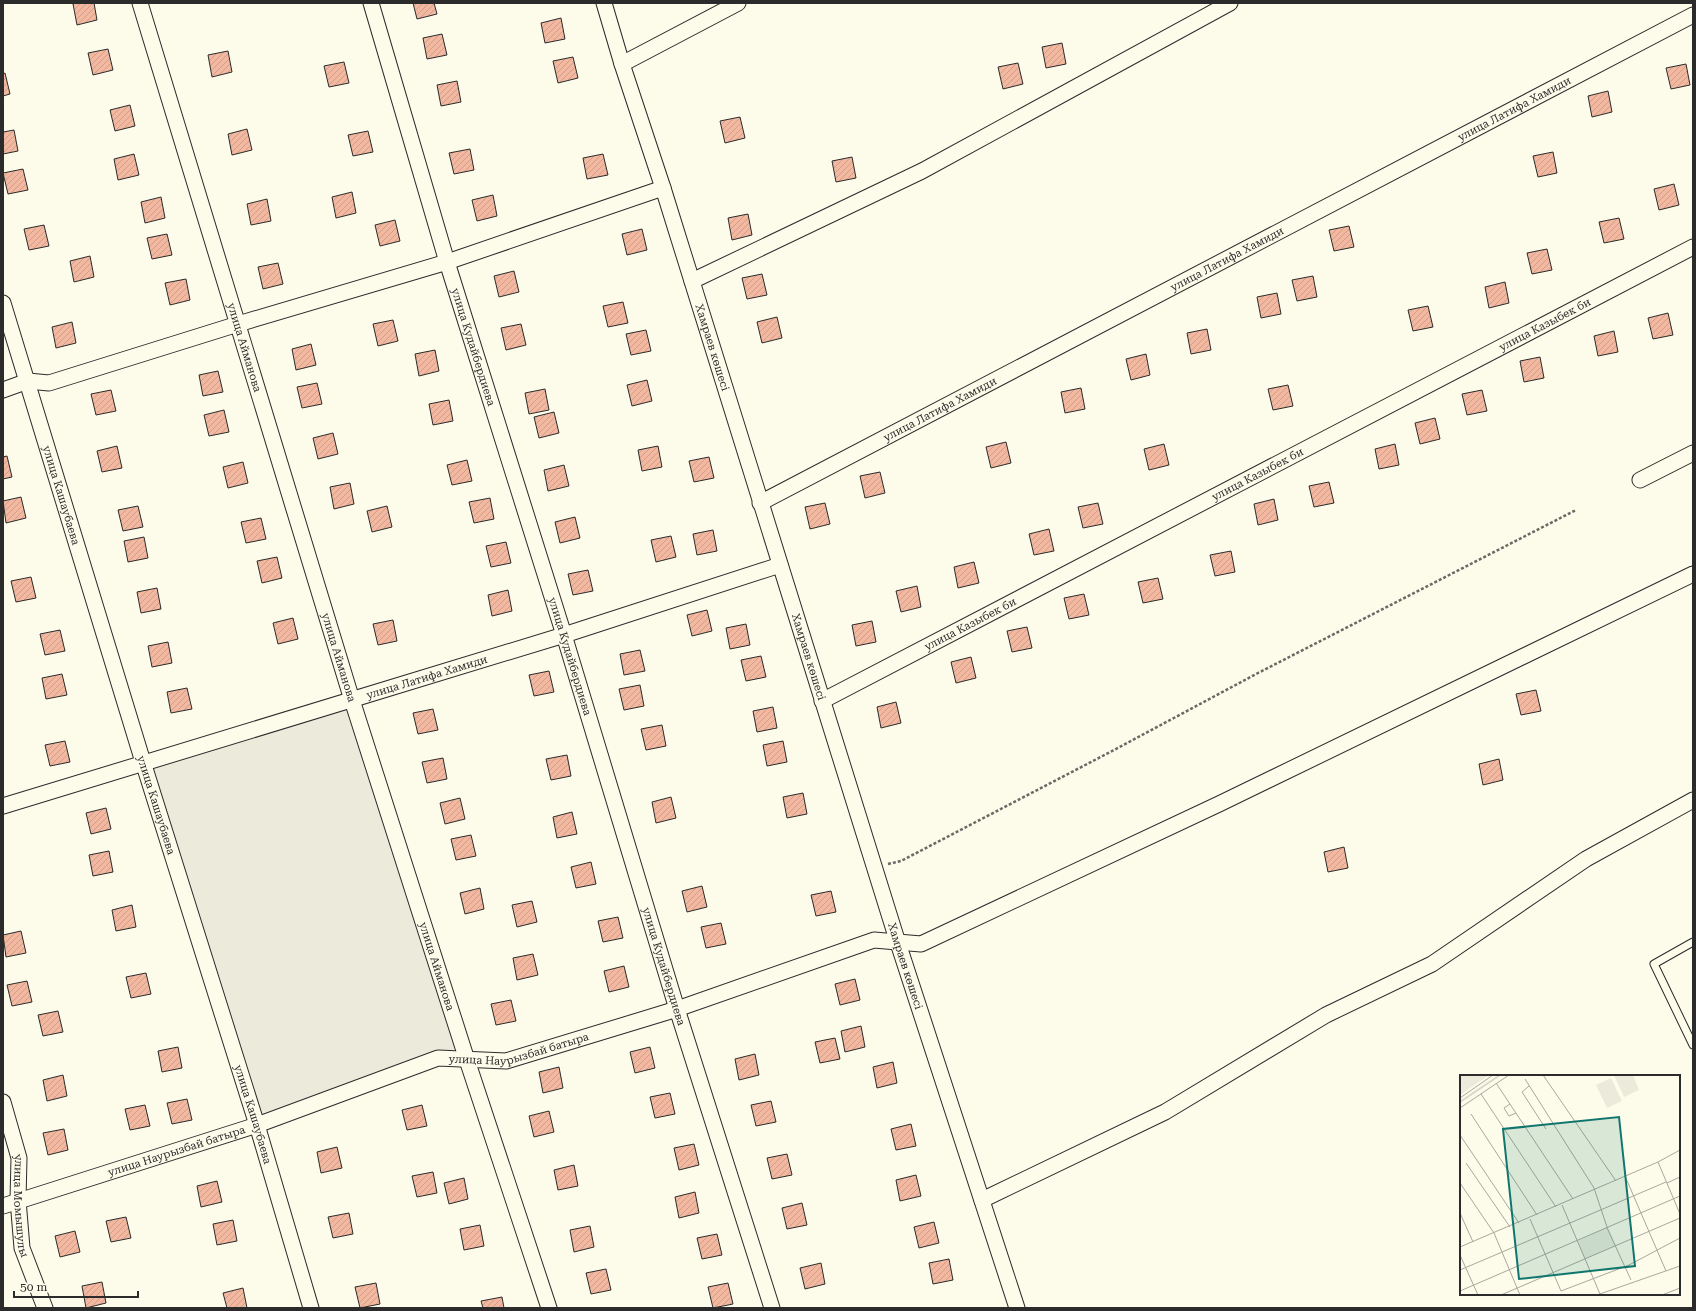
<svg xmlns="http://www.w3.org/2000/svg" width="1696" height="1311" font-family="'Roboto Serif',serif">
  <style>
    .green { fill: #ecebdb; stroke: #74746e }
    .building { fill: url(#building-hatch); stroke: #2b2b2b }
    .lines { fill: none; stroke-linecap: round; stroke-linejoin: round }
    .service-casing { stroke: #2b2b2b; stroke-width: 9 }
    .minor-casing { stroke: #2b2b2b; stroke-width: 17 }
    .path { stroke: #6a6964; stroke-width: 2.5; stroke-dasharray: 3 2; stroke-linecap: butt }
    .service { stroke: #fdfbea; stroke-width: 7 }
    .minor { stroke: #fdfbea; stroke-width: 15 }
    .labels { text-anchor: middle; stroke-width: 3; stroke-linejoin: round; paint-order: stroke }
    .street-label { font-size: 11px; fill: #2b2b2b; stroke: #fdfbea }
    .inset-river { fill: none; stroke: #d8d7c9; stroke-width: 2 }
    .inset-road { fill: none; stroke: #a9a89e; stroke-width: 1 }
    .view { fill: #0f766e; fill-opacity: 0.15; stroke: #0f766e; stroke-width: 2 }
    .inset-edge { fill: none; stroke: #2b2b2b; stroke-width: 2 }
  </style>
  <defs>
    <pattern id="building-hatch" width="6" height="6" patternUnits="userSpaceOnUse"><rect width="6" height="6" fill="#f2b8a0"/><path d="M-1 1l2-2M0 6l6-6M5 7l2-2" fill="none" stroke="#d09e8a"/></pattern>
  </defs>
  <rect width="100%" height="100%" fill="#fdfbea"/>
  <path class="green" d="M 352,700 L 467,1060 L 438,1058 L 257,1125 L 143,762 Z"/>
  <path class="building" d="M 76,3 L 94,3 L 97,20 L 77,25 L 73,4 Z
    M 413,3 L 434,3 L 437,14 L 417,19 Z
    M 561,18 L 565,39 L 545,43 L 541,23 Z
    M 442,34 L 447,55 L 427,59 L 423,38 Z
    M 1062,43 L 1066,64 L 1046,68 L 1042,47 Z
    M 108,49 L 113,70 L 93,75 L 88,53 Z
    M 228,51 L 232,72 L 212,77 L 208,55 Z
    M 573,57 L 578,78 L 558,83 L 553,61 Z
    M 344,62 L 349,83 L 329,87 L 324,66 Z
    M 1018,63 L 1023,84 L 1003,89 L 998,67 Z
    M 1686,64 L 1690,85 L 1671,89 L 1666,68 Z
    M 5,73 L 10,94 L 3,96 L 3,74 Z
    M 457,81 L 461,102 L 441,106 L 437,85 Z
    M 1608,91 L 1612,112 L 1592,117 L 1588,96 Z
    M 130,105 L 135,126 L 115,131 L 110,110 Z
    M 740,117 L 745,138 L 725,143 L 720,121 Z
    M 247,129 L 252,150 L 232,155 L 228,134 Z
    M 14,130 L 18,151 L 3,154 L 3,132 Z
    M 368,131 L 373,152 L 353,156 L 348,135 Z
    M 470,149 L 474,170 L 454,174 L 449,153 Z
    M 1553,152 L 1557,173 L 1538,177 L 1533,156 Z
    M 134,154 L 139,175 L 118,180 L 114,159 Z
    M 603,154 L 608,175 L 587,179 L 583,158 Z
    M 852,157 L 856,178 L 836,182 L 832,161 Z
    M 23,169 L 28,190 L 8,194 L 3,173 Z
    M 1674,184 L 1679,205 L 1659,210 L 1654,189 Z
    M 352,192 L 356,213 L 336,218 L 332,197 Z
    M 493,195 L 497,216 L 477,221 L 472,200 Z
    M 161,197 L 165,218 L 145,223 L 141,202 Z
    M 267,199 L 271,221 L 251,225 L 247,204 Z
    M 748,214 L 752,235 L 732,240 L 728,218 Z
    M 1619,218 L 1624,239 L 1604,243 L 1599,222 Z
    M 395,220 L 400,241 L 380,246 L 375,225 Z
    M 44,225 L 49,246 L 29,250 L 24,229 Z
    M 1349,226 L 1354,247 L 1334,251 L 1329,230 Z
    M 642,229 L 647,250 L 627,255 L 622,234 Z
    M 167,234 L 172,255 L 152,259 L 147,238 Z
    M 1547,249 L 1552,270 L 1532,274 L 1527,253 Z
    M 90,256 L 94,277 L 74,282 L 70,261 Z
    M 278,263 L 283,284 L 263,289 L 258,267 Z
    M 514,271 L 519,292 L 499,297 L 494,276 Z
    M 762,274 L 767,295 L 747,299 L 742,278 Z
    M 1313,276 L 1317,297 L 1297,301 L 1292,280 Z
    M 186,279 L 190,300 L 170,305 L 165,283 Z
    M 1505,282 L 1509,303 L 1489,308 L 1485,287 Z
    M 1277,293 L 1281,314 L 1261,318 L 1257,297 Z
    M 623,302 L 628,323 L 608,327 L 603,306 Z
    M 1428,306 L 1433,327 L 1413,331 L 1408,310 Z
    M 1668,313 L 1673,335 L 1653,339 L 1648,318 Z
    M 777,317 L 782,338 L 762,343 L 757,322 Z
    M 393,320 L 398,341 L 378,346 L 373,324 Z
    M 72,322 L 76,343 L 56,348 L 52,327 Z
    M 521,324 L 526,345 L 506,350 L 501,328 Z
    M 1207,329 L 1211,350 L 1191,354 L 1187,333 Z
    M 646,330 L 651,351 L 631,355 L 626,334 Z
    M 1614,331 L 1618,352 L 1598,356 L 1594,336 Z
    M 311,344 L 316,365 L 296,370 L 292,349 Z
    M 435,350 L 439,371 L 419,376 L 415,354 Z
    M 1146,354 L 1150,375 L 1131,380 L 1126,359 Z
    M 1540,357 L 1544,378 L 1524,382 L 1520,361 Z
    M 218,371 L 223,392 L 203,396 L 199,375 Z
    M 647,380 L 652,401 L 632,406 L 627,385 Z
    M 317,383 L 322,404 L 302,408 L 297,387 Z
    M 1288,385 L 1293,406 L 1273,410 L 1268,389 Z
    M 1081,388 L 1085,409 L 1065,413 L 1061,392 Z
    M 545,389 L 549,410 L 529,414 L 525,393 Z
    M 111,390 L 116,411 L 96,415 L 91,394 Z
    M 1482,390 L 1487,411 L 1467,415 L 1462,394 Z
    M 449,400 L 453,421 L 433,425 L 429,404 Z
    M 224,410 L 229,432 L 209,436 L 204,415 Z
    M 554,412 L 559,433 L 539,438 L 534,417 Z
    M 1435,418 L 1440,439 L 1420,444 L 1415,423 Z
    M 333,433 L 338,454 L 318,459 L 313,438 Z
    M 1006,442 L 1011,463 L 991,468 L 986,447 Z
    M 1164,444 L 1169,465 L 1149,470 L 1144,449 Z
    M 1395,444 L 1399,465 L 1379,469 L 1375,449 Z
    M 117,446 L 122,468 L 102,472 L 97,451 Z
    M 658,446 L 662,467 L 642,471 L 638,450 Z
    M 7,456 L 12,477 L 3,479 L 3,457 Z
    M 709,457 L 714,478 L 694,482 L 689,461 Z
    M 467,460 L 472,481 L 452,485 L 447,465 Z
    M 243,462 L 248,483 L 228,488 L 223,467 Z
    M 564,465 L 569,486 L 548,491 L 544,470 Z
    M 880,472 L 885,493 L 865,498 L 860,476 Z
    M 1329,482 L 1334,503 L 1314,507 L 1309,486 Z
    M 350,483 L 354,504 L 334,509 L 330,487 Z
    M 21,497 L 26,518 L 6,523 L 3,501 Z
    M 490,498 L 494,519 L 474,523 L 469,502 Z
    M 1274,499 L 1278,520 L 1258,525 L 1254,504 Z
    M 825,503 L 830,524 L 810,529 L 805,507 Z
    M 1098,503 L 1103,524 L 1083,528 L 1078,507 Z
    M 138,506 L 143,527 L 123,531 L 118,510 Z
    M 387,506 L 392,527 L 372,532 L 367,511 Z
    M 575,517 L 580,538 L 560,543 L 555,522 Z
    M 261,518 L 266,539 L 246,543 L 241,522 Z
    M 1049,529 L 1054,551 L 1034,555 L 1029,534 Z
    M 713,530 L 717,551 L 697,555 L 693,534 Z
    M 671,536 L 676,557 L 656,562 L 651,540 Z
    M 144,537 L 148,558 L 128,562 L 124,541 Z
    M 506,542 L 511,563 L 491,567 L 486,546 Z
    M 1231,551 L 1235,572 L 1215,576 L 1210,555 Z
    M 277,557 L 282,578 L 262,583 L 257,561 Z
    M 974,562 L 979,583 L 958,588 L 954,567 Z
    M 588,570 L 593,591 L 573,595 L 568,574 Z
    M 31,577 L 36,598 L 16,602 L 11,581 Z
    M 1158,578 L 1163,599 L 1143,603 L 1138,582 Z
    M 917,586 L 921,607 L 901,612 L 896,591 Z
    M 157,588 L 161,609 L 141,613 L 137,592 Z
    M 508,590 L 512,611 L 492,616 L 488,595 Z
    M 1084,594 L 1089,615 L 1069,619 L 1064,598 Z
    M 707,610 L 712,631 L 692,636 L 687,615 Z
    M 293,618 L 298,639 L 278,644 L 273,623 Z
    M 393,620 L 397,641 L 378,645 L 373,624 Z
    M 872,621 L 876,642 L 856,646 L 852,625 Z
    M 746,624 L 750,645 L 730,649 L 726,628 Z
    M 1027,627 L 1032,648 L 1012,652 L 1007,631 Z
    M 60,630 L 65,651 L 45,655 L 40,634 Z
    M 168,642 L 172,663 L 152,667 L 148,646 Z
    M 640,650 L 645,671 L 624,675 L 620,654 Z
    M 761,656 L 766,677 L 746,681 L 741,660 Z
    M 971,657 L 976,678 L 956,683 L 951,662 Z
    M 549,671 L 554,692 L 534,696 L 529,675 Z
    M 62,674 L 67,695 L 46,699 L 42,678 Z
    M 640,685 L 644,706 L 624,710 L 619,689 Z
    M 187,688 L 192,709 L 171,713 L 167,692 Z
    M 1536,690 L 1541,711 L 1521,715 L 1516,694 Z
    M 896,702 L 901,723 L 881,728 L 877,707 Z
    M 773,707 L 777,728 L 757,732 L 753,711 Z
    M 433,709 L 438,730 L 418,734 L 413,713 Z
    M 662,725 L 666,746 L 646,750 L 641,729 Z
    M 65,741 L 70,762 L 50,766 L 45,745 Z
    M 783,741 L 787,762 L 767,766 L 763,745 Z
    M 567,755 L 571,776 L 551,780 L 546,759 Z
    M 443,758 L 447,779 L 427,783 L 422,762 Z
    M 1499,759 L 1503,780 L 1483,785 L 1479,764 Z
    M 803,793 L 807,814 L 787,818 L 783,797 Z
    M 671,797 L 676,818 L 656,823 L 652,802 Z
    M 460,798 L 465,819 L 445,824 L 440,803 Z
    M 106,808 L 111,829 L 91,834 L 86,813 Z
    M 572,812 L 577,834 L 557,838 L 553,817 Z
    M 471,835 L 476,856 L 456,860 L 451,839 Z
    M 1344,847 L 1348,868 L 1328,872 L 1324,852 Z
    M 109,851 L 113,872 L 93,876 L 89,855 Z
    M 591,862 L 596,884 L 576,888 L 571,867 Z
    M 702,886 L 707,907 L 687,912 L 682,891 Z
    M 480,888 L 484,909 L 465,914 L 460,893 Z
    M 831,891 L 836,912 L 816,916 L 811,895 Z
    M 532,901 L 537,922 L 517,927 L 512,905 Z
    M 132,905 L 136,927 L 116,931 L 112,910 Z
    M 618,917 L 623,938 L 603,942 L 598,921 Z
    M 721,923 L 726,944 L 706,948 L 701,927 Z
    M 21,931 L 26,953 L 6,957 L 3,935 Z
    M 533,954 L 538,975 L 517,980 L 513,958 Z
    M 624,966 L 629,987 L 609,992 L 604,971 Z
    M 146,973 L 151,994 L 131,998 L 126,977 Z
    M 855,979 L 860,1000 L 840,1005 L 835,984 Z
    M 27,981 L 32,1002 L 12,1006 L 7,985 Z
    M 511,1000 L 516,1021 L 496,1025 L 491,1004 Z
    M 58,1011 L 63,1032 L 43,1036 L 38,1015 Z
    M 861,1026 L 865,1047 L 845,1052 L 841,1031 Z
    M 835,1038 L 840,1059 L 820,1063 L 815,1042 Z
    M 178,1047 L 182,1068 L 162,1072 L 158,1051 Z
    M 650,1047 L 655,1068 L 635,1073 L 630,1052 Z
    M 755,1054 L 759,1075 L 739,1080 L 735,1059 Z
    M 893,1062 L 897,1083 L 877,1088 L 873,1067 Z
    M 559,1067 L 563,1088 L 543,1093 L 539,1072 Z
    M 63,1075 L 67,1096 L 47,1101 L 43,1080 Z
    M 670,1093 L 675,1114 L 655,1118 L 650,1097 Z
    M 187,1099 L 192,1120 L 172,1124 L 167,1103 Z
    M 771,1101 L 776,1122 L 756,1126 L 751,1105 Z
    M 145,1105 L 150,1126 L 130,1130 L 125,1109 Z
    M 422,1105 L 427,1126 L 407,1130 L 402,1110 Z
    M 549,1111 L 554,1132 L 534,1137 L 529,1116 Z
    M 911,1124 L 916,1146 L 896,1150 L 891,1129 Z
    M 64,1129 L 68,1150 L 48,1155 L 43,1133 Z
    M 694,1144 L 699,1165 L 679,1170 L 674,1148 Z
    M 337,1147 L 342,1168 L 321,1173 L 317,1152 Z
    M 787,1154 L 792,1175 L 772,1179 L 767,1158 Z
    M 574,1165 L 578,1186 L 558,1190 L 554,1170 Z
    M 433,1172 L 437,1193 L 417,1197 L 412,1176 Z
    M 916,1175 L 921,1196 L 900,1201 L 896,1180 Z
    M 464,1178 L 468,1199 L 449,1204 L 444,1183 Z
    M 217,1181 L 222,1202 L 201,1207 L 197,1186 Z
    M 695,1192 L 699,1213 L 679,1218 L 675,1197 Z
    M 802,1203 L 807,1225 L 787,1229 L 782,1208 Z
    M 349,1213 L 353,1234 L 333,1238 L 328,1217 Z
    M 126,1217 L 131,1238 L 111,1242 L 106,1221 Z
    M 233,1220 L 237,1241 L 217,1245 L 213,1224 Z
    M 934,1222 L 939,1243 L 919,1248 L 914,1227 Z
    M 480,1225 L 484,1246 L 464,1250 L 460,1229 Z
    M 590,1226 L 594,1247 L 574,1252 L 570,1230 Z
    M 75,1231 L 80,1252 L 60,1257 L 55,1236 Z
    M 717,1234 L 722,1255 L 702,1259 L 697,1238 Z
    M 949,1259 L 953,1280 L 933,1284 L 929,1263 Z
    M 821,1263 L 825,1284 L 805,1289 L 800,1268 Z
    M 606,1269 L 611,1290 L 591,1294 L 586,1273 Z
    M 102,1282 L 106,1303 L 86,1308 L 82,1286 Z
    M 376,1283 L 380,1304 L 360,1308 L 355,1287 Z
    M 728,1283 L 733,1304 L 713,1308 L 708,1287 Z
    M 243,1288 L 247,1308 L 227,1308 L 223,1293 Z
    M 502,1297 L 504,1308 L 483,1308 L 481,1301 Z"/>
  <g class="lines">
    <g class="service-casing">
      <path id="service" d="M 1693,942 L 1654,964 L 1693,1045"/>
    </g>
    <g class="minor-casing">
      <g id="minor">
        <path id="s1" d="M 140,3 L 352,700 L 467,1060 L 549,1308"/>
        <path id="s2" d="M 371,3 L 447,262 L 564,635 L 677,1009 L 772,1308"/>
        <path id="s3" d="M 604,3 L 622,64 L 663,188 L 898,943 L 1017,1308"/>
        <path d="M 622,64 L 738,3"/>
        <path d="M 692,281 L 922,171 L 1230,3"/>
        <path id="s4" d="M 3,303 L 143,762 L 257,1125 L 311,1308"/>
        <path d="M 3,390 L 28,381 L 49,383 L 238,324 L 447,262 L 663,188"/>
        <path d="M 1640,480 L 1693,453"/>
        <path id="s5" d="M 760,503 L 1693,15"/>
        <path id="s6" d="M 822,701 L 1693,247"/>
        <path id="s7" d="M 3,806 L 564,635 L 780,565"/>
        <path id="s8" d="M 3,1102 L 19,1158 L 18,1200 L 22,1248 L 45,1308"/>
        <path d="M 982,1200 L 1165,1112 L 1326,1015 L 1432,964 L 1586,859 L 1693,800"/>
        <path id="s9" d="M 3,1206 L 257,1125 L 438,1058 L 506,1061 L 677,1009 L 874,940 L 921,944 L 1219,804 L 1693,574"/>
      </g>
    </g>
    <path class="path" d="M 888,864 L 901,861 L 1114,750 L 1258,673 L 1576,510"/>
    <use href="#service" class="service"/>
    <use href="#minor" class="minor"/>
  </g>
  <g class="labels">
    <g class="street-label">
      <text dy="4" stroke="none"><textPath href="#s5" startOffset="851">улица Латифа Хамиди</textPath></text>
      <text dy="4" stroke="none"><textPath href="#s5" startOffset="527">улица Латифа Хамиди</textPath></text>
      <text dy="4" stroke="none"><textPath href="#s6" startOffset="815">улица Казыбек би</textPath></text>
      <text dy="4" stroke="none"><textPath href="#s1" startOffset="360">улица Айманова</textPath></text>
      <text dy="4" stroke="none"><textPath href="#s2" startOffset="359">улица Кудайбердиева</textPath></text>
      <text dy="4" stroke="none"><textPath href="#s3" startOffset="361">Хамраев көшесі</textPath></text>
      <text dy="4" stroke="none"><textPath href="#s5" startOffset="203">улица Латифа Хамиди</textPath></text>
      <text dy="4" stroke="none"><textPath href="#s6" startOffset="491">улица Казыбек би</textPath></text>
      <text dy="4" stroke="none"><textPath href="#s4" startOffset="201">улица Кашаубаева</textPath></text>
      <text dy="4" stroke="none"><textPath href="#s6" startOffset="167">улица Казыбек би</textPath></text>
      <text dy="4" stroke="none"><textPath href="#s2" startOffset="683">улица Кудайбердиева</textPath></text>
      <text dy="4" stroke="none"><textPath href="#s3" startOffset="685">Хамраев көшесі</textPath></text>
      <text dy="4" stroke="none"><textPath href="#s1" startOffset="684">улица Айманова</textPath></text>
      <text dy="4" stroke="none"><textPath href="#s7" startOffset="443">улица Латифа Хамиди</textPath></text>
      <text dy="4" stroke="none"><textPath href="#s4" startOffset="525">улица Кашаубаева</textPath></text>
      <text dy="4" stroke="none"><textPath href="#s3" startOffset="1009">Хамраев көшесі</textPath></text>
      <text dy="4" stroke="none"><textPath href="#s1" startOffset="1008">улица Айманова</textPath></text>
      <text dy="4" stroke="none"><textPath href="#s2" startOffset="1007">улица Кудайбердиева</textPath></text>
      <text dy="4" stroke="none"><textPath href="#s9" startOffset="542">улица Наурызбай батыра</textPath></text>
      <text dy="4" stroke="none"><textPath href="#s4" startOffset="849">улица Кашаубаева</textPath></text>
      <text dy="4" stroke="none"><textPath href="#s9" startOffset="182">улица Наурызбай батыра</textPath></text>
      <text dy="4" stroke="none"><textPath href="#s8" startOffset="106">улица Момышулы</textPath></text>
    </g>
  </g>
  <g transform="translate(1460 1075)">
    <rect width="220" height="220" fill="#fdfbea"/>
    <path d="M 0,0 L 29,0 L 0,20 ZM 154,0 L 173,0 L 179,15 L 164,22 ZM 151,3 L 162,26 L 147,33 L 136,10 ZM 148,152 L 156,170 L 125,184 L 118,166 Z" fill="#ecebdb"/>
    <path class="inset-river" d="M 0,27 L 40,0"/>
    <path class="inset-road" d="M 83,0 L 156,106M 65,4 L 134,113 L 148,155 L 171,205M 36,8 L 113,124M 69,11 L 62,17 L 86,54M 21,19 L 96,132M 0,23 L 33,0M 50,29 L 44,33 L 49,41 L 56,38M 0,33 L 49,0M 11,39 L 77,140M 0,60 L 59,148M 198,87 L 220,139M 6,88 L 50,152M 165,101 L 206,196M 0,108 L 34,158 L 60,220M 207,108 L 220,102M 102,130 L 140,219M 0,138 L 13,167M 70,144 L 101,216M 0,172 L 198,87 L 220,75M 0,180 L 18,220M 0,195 L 206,107M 0,216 L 220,121M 101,216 L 169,190 L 220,163M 41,220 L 220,143M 137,220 L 220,191M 202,220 L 220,213"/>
    <path class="view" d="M 159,42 L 175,191 L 59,204 L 43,54 Z"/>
    <rect width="220" height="220" class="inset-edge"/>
  </g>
  <rect width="1696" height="1311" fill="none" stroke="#2b2b2b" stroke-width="8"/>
  <path d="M14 1291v6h124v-6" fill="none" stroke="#2b2b2b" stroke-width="2"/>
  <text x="20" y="1291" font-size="12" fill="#2b2b2b" stroke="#fdfbea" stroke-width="3" paint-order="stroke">50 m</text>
</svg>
